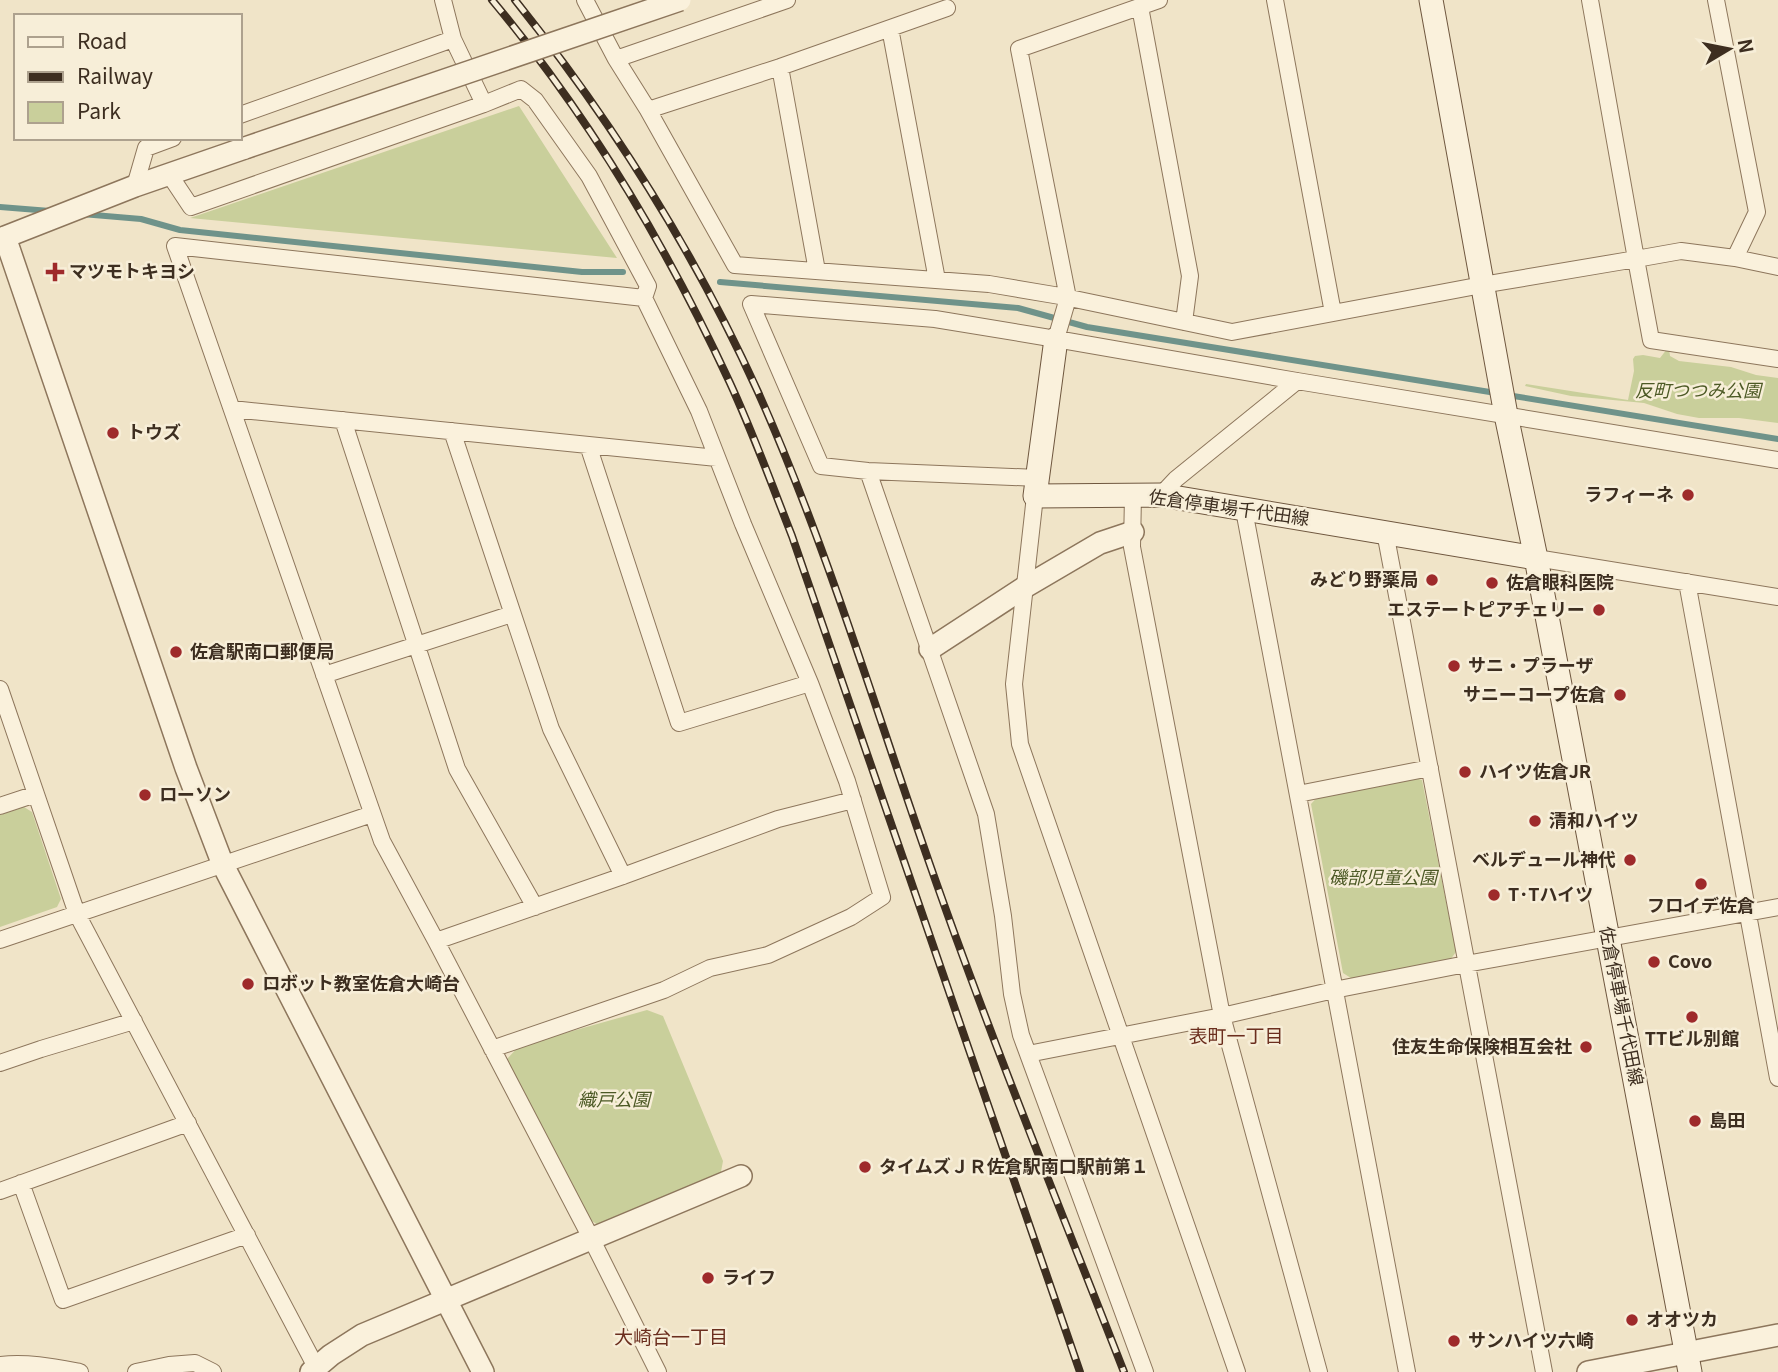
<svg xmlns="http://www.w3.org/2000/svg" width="1778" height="1372" font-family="Georgia,'Noto Sans JP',serif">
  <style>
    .green { fill: #c9cf9b }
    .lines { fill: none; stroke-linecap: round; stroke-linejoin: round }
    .stream { stroke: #6f938a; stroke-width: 6 }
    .minor-casing { stroke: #8d765c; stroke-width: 18 }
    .tertiary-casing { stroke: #8d765c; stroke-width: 24 }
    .secondary-casing { stroke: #6f573f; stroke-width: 25 }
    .minor { stroke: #faf1dc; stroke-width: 16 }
    .tertiary { stroke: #faf1dc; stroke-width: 21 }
    .secondary { stroke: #faf1dc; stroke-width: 23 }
    .rail-casing { stroke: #3d2e20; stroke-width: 8 }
    .rail { stroke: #f7eed8; stroke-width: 5; stroke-dasharray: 16; stroke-linecap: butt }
    .tertiary-bridge-casing { stroke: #8d765c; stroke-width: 24; stroke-linecap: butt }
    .tertiary-bridge { stroke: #faf1dc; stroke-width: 21 }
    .poi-dot { fill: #9e2a2b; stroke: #f7eed8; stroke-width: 2.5 }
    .labels { text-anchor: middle; stroke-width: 5; stroke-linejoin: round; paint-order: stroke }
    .poi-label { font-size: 18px; font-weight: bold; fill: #3d2e20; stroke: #f7eed8; text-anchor: start }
    .park-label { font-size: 18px; font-style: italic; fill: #4d5a26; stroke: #f7eed8 }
    .street-label { font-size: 18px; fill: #3d2e20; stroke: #f7eed8 }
    .neighbourhood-label { font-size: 19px; fill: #6b2e1e; stroke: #f7eed8 }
  </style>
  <rect width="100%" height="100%" fill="#f0e4c8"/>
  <path class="green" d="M 519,106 L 617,258 L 190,218 Z
    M 1667,349 L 1669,349 L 1670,356 L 1679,361 L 1731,367 L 1756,375 L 1778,378 L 1778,423 L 1739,418 L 1699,418 L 1677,414 L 1644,403 L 1571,396 L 1525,386 L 1526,384 L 1628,400 L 1634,371 L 1633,359 L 1635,356 L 1643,355 L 1660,358 Z
    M 1409,776 L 1422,780 L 1456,952 L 1450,960 L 1354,980 L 1343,973 L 1311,804 L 1321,793 Z
    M 24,807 L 32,812 L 61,899 L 57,907 L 0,927 L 0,815 Z
    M 647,1010 L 663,1016 L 723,1161 L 720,1177 L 600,1226 L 590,1220 L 507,1059 L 519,1046 Z"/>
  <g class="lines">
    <path class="stream" d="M 0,207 L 50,211
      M 82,214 L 141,219 L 180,230 L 582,272 L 623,272
      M 720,282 L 1018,308 L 1087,327 L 1496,393
      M 1507,395 L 1778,439"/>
    <g class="minor-casing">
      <path id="minor" d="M 443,0 L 453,39 L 484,104 L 521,89 L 535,100 L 589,176 L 648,286 L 644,298
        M 585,0 L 616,59 L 648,110 L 735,265 L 989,284 L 1060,296 L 1232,332 L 1482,285 L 1636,259 L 1651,340 L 1778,359
        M 1275,0 L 1333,313
        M 1590,0 L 1636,259 L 1681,251 L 1735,258 L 1778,267
        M 1716,0 L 1757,212 L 1735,258
        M 1140,7 L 1190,276 L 1184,322
        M 890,28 L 937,280
        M 616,59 L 787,0
        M 780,67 L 817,271
        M 648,110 L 780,67 L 947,8
        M 240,115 L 453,39
        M 169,174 L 191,207 L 484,104
        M 135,186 L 146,148 L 173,138
        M 1056,339 L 1068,298 L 1019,49 L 1159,0
        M 232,409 L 717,458
        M 343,420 L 457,769 L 535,907
        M 452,431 L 551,729 L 623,876
        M 588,445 L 679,723 L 810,683
        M 868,471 L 986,814 L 1003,916 L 1012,994 L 1021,1035 L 1145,1372
        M 1038,478 L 868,471 L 821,466 L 751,304 L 935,319 L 1056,339 L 1297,381 L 1778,460
        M 1133,495 L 1132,547 L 1222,1016 L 1319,1372
        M 1161,495 L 1176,479 L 1297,381
        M 1035,496 L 1014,684 L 1020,744 L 1237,1372
        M 1244,510 L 1407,1372
        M 1385,532 L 1544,1372
        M 1536,558 L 1778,597
        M 1687,582 L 1778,1078
        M 324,675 L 512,614
        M 0,689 L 77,914 L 316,1367
        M 1298,794 L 1430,768
        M 0,806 L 36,794
        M 0,940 L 372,814
        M 436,941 L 623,876 L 778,819 L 853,800
        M 492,1049 L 664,990 L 710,968 L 768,955 L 851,917 L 882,897 L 847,781 L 810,683 L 743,524 L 699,411 L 644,298 L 175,246 L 382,841 L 436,941 L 591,1238 L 658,1372
        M 1028,1054 L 1222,1016 L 1334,990 L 1466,964 L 1778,907
        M 0,1063 L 41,1049 L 134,1021
        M 21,1183 L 63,1300 L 247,1235
        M 0,1191 L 188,1123
        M 0,1365 C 28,1362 53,1367 80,1372
        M 136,1372 L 169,1365 L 195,1363 L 213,1372"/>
    </g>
    <g class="tertiary-casing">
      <path id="tertiary" d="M 5,237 L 186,768 L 223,865 L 483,1372
        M 0,239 L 135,186 L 245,148
        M 930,649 L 1025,587 L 1100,543 L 1133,532
        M 311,1372 L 331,1355 L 362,1335 L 741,1176
        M 1588,1372 L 1778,1335"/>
    </g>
    <g class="secondary-casing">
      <path id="secondary" d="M 1431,0 L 1506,415 L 1536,558 L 1690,1372
        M 1056,339 L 1035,496 L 1161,495 L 1536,558"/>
    </g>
    <use href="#minor" class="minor"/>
    <use href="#tertiary" class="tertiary"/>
    <use href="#secondary" class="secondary"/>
    <g class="rail-casing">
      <path id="rail" d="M 492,0 C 589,116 667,247 730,383 C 753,433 772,485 792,536 L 1080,1372
        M 515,0 C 612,121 694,251 758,392 C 826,544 874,705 929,862 C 989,1034 1058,1203 1124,1372"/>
    </g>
    <use href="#rail" class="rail"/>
    <g class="tertiary-bridge-casing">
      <path id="tertiary-bridge" d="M 245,148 L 680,0"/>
    </g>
    <use href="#tertiary-bridge" class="tertiary-bridge"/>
  </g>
  <g class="poi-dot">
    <path d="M51.5 261.5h7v7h7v7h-7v7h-7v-7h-7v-7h7z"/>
    <circle cx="113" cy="433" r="7"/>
    <circle cx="1688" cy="495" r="7"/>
    <circle cx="1432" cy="580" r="7"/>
    <circle cx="1492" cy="583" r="7"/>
    <circle cx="1599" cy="610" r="7"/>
    <circle cx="176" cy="652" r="7"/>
    <circle cx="1454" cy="666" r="7"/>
    <circle cx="1620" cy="695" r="7"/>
    <circle cx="1465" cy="772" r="7"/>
    <circle cx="145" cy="795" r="7"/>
    <circle cx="1535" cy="821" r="7"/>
    <circle cx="1630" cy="860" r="7"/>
    <circle cx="1701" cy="884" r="7"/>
    <circle cx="1494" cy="895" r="7"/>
    <circle cx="1654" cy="962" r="7"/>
    <circle cx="248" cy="984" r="7"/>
    <circle cx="1692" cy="1017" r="7"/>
    <circle cx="1586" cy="1047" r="7"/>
    <circle cx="1695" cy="1121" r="7"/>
    <circle cx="865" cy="1167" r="7"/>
    <circle cx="708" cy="1278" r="7"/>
    <circle cx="1632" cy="1320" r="7"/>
    <circle cx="1454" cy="1341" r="7"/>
  </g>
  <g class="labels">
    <g class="poi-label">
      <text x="69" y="278">マツモトキヨシ</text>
      <text x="127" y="439">トウズ</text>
      <text x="1674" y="501" text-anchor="end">ラフィーネ</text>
      <text x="1418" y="586" text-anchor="end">みどり野薬局</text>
      <text x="1506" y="589">佐倉眼科医院</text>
      <text x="1585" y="616" text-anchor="end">エステートピアチェリー</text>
      <text x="190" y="658">佐倉駅南口郵便局</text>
      <text x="1468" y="672">サニ・プラーザ</text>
      <text x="1606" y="701" text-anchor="end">サニーコープ佐倉</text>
      <text x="1479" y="778">ハイツ佐倉JR</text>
      <text x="159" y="801">ローソン</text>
      <text x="1549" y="827">清和ハイツ</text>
      <text x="1616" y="866" text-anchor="end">ベルデュール神代</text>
      <text x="1508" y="901">T･Tハイツ</text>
      <text x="1701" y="912" text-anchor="middle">フロイデ佐倉</text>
      <text x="1668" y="968">Covo</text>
      <text x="262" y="990">ロボット教室佐倉大崎台</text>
      <text x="1692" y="1045" text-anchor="middle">TTビル別館</text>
      <text x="1572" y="1053" text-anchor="end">住友生命保険相互会社</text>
      <text x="1709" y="1127">島田</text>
      <text x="879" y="1173">タイムズＪＲ佐倉駅南口駅前第１</text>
      <text x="722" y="1284">ライフ</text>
      <text x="1646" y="1326">オオツカ</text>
      <text x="1468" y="1347">サンハイツ六崎</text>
    </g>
    <g class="park-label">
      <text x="1698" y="397">反町つつみ公園</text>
      <text x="1383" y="884">磯部児童公園</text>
      <text x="614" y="1106">織戸公園</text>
    </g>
    <g class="street-label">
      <text transform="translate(1229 508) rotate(8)" y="6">佐倉停車場千代田線</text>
      <text transform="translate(1621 1006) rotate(79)" y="6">佐倉停車場千代田線</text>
    </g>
    <g class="neighbourhood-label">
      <text x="1236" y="1043">表町一丁目</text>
      <text x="671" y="1344">大崎台一丁目</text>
    </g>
  </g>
  <rect x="14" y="14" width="228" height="126" fill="#f7eed8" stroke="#ada18e" stroke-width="2"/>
  <rect x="28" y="37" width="35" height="10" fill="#faf1dc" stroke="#ada18e" stroke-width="2"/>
  <text x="77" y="49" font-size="21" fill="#3d2e20">Road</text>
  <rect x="28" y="72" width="35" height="10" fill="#3d2e20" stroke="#ada18e" stroke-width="2"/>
  <text x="77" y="84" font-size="21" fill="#3d2e20">Railway</text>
  <rect x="28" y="102" width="35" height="21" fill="#c9cf9b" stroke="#ada18e" stroke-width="2"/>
  <text x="77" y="119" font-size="21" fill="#3d2e20">Park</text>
  <g transform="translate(1729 49) rotate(80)" stroke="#f7eed8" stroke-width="5" paint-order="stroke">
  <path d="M0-5L12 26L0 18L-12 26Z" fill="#3d2e20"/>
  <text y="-10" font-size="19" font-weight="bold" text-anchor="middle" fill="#3d2e20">N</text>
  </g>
</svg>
